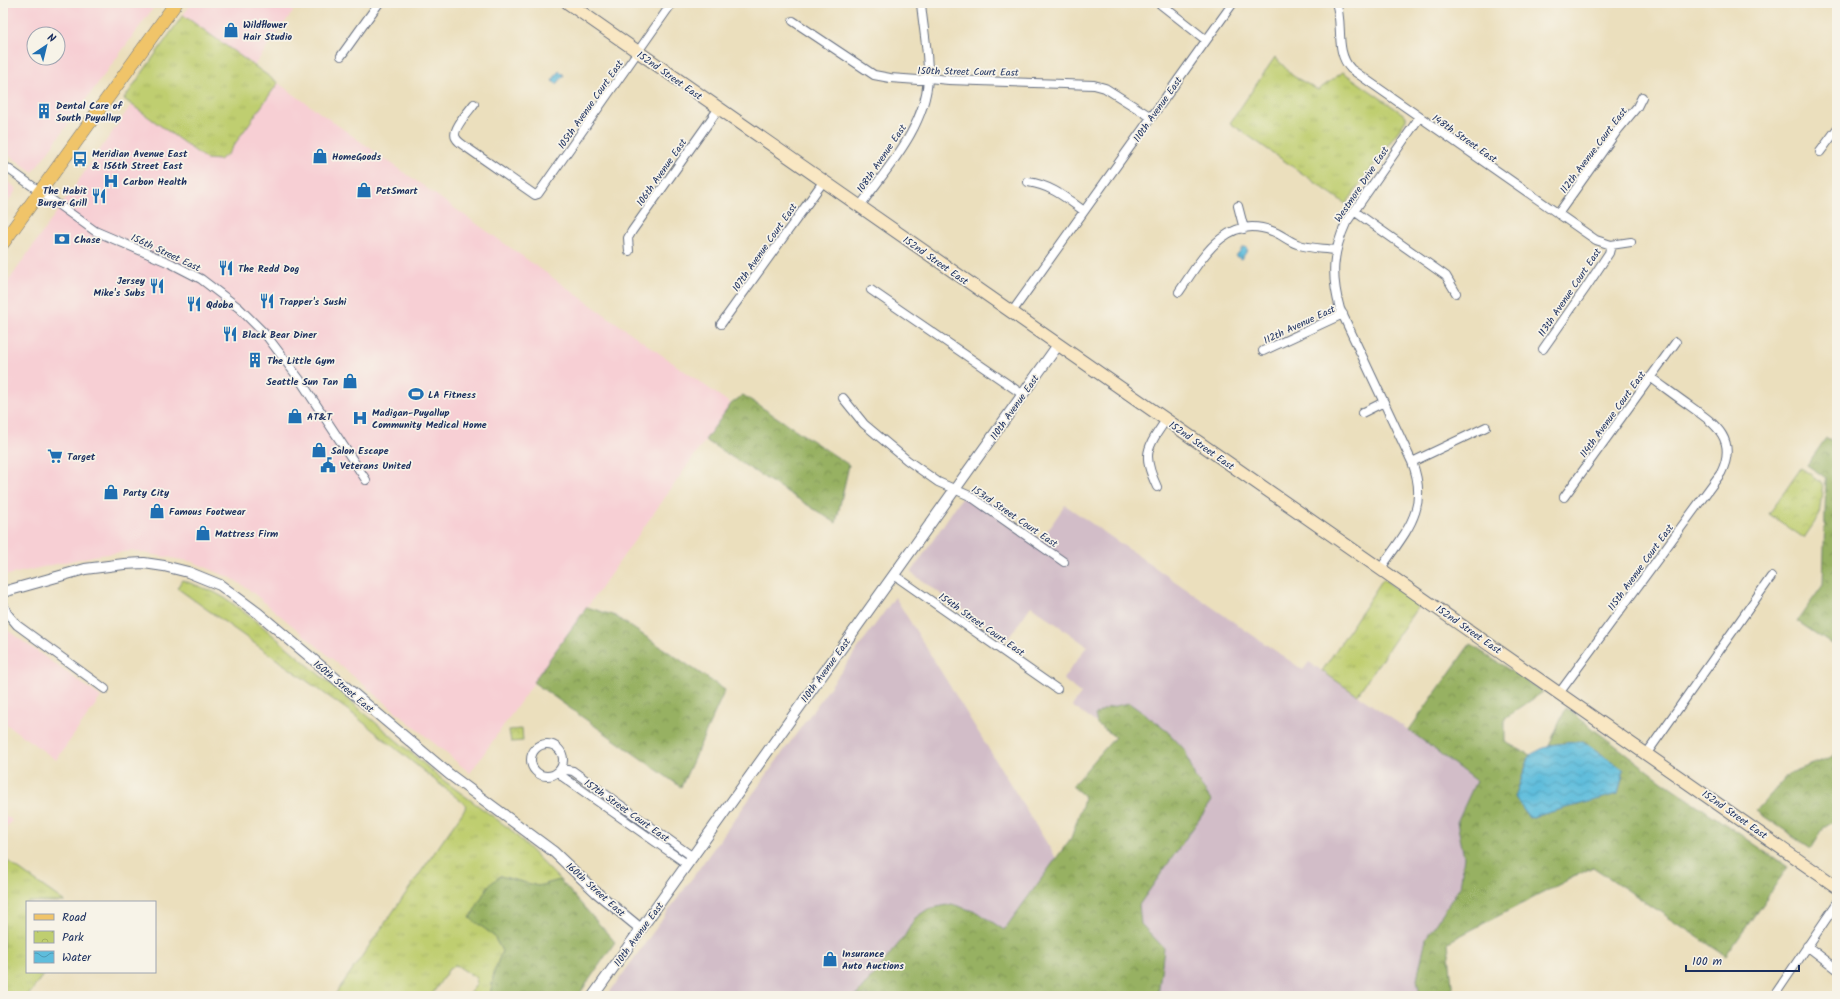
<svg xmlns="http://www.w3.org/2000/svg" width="1840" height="999" font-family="Kalam,sans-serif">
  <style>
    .built { fill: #f7cfd4; fill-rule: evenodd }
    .industrial { fill: #d2bdc8 }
    .grass { fill: url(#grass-tufts); stroke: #6d7e67 }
    .forest { fill: url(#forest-crowns); stroke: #597060 }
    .park { fill: url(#park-crowns); stroke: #6d7e67 }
    .water { fill: url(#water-waves); stroke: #3c769d }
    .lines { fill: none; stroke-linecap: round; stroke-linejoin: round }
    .minor-casing { stroke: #646d7f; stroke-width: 10 }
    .tertiary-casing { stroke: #646d7f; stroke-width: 12 }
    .secondary-casing { stroke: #646d7f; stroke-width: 14 }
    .primary-casing { stroke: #646d7f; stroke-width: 14 }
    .minor { stroke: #fff; stroke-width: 8 }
    .tertiary { stroke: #fff; stroke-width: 10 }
    .secondary { stroke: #f9e7c3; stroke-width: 12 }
    .primary { stroke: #f0c469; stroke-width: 13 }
    .labels { text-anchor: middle; stroke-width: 3.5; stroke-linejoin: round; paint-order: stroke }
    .poi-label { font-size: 10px; font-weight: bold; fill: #1b2f5e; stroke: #f7f3e8; text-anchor: start }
    .street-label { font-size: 10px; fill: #1b2f5e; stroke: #f7f3e8 }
  </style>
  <defs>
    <pattern id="grass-tufts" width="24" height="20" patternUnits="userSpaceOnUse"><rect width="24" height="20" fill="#bfce70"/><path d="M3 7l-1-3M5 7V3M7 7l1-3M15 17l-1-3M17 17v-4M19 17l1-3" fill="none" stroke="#a4b163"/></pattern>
    <pattern id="forest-crowns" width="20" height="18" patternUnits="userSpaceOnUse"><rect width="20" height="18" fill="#97b162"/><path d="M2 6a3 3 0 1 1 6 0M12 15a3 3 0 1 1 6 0" fill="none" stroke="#7a9054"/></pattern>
    <pattern id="park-crowns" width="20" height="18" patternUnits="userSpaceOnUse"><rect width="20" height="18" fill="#bfce70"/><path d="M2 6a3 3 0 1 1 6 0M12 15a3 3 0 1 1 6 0" fill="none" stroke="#a4b163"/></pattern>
    <pattern id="water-waves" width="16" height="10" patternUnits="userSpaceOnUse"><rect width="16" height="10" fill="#5ebddc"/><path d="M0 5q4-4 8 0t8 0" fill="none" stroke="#4d9ab6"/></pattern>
  </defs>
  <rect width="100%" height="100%" fill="#f7f3e8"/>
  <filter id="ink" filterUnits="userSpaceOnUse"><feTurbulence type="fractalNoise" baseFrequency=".025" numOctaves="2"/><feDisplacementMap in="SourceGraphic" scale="8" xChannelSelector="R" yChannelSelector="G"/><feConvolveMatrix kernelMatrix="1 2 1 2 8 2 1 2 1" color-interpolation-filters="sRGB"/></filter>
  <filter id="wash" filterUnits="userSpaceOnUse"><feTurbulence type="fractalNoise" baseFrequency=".012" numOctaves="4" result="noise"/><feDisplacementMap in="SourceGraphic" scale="16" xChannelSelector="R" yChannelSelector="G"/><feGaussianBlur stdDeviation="0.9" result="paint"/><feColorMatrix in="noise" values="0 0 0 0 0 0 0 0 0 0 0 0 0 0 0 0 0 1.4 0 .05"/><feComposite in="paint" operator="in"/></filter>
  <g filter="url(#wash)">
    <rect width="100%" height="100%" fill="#ebdfbd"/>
    <path class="built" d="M 3,3 L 157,3 L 33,172 L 3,151 ZM 34,34 L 58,34 L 58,58 L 34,58 Z
      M 192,3 L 299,3 L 254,66 L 183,15 Z
      M 278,83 L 731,404 L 470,773 L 247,588 L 231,578 L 193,562 L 132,551 L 93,556 L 3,576 L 3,289 L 131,105 L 206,159 L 227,155 Z
      M 3,178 L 17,189 L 3,209 Z
      M 3,627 L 101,697 L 56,760 L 3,722 Z
      M 3,814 L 12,820 L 3,833 Z"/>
    <path class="industrial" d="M 968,488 L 1041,540 L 1065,505 L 1303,670 L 1309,662 L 1429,744 L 1476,781 L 1460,887 L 1426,938 L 1428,996 L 1119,996 L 1134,749 L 1072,706 L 1081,694 L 1063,679 L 1087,646 L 1031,606 L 1007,640 L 911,573 Z
      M 895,597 L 1056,858 L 957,996 L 607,996 Z"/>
    <path class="grass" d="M 183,15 L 278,83 L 227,155 L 219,160 L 206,159 L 124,99 Z
      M 1275,57 L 1293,76 L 1318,90 L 1343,72 L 1406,116 L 1406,120 L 1346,204 L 1230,123 Z
      M 1383,579 L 1419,605 L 1357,695 L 1322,671 Z
      M 182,580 L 214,592 L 228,600 L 262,626 L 443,780 L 510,829 L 560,880 L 538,886 L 500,876 L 471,918 L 493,935 L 502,951 L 494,972 L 490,996 L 467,996 L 477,984 L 476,978 L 456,965 L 449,969 L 431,996 L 334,996 L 467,806 L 349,711 L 177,588 Z
      M 6,860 L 65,902 L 27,902 L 27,972 L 45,972 L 28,996 L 3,996 L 3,863 Z"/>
    <path class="forest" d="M 743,395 L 849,465 L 836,523 L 705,440 L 731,404 Z
      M 1826,438 L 1837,442 L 1837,648 L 1797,621 L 1823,585 L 1826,478 L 1807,465 Z
      M 587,607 L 615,616 L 725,690 L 681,787 L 533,682 Z
      M 1470,644 L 1543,692 L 1505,718 L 1505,742 L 1530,755 L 1515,797 L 1529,818 L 1618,794 L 1624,770 L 1583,741 L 1549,745 L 1566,708 L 1662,781 L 1788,867 L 1726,956 L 1593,867 L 1448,942 L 1453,996 L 1420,996 L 1417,979 L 1426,938 L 1460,887 L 1464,857 L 1457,822 L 1476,781 L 1409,730 Z
      M 1129,703 L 1163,727 L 1185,750 L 1195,777 L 1212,801 L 1139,905 L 1141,924 L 1164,948 L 1158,996 L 856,996 L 904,937 L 915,918 L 928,909 L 952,904 L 979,913 L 1004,930 L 1071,838 L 1085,797 L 1072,786 L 1115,737 L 1097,724 L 1095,715 L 1107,708 Z
      M 1837,746 L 1837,819 L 1825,826 L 1811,848 L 1756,811 L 1790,773 L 1834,756 Z
      M 500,876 L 538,886 L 560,880 L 615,942 L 578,996 L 490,996 L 494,972 L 502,951 L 493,935 L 470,918 L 488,886 Z"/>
    <path class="park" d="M 1801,468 L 1823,483 L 1819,516 L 1804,538 L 1769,514 Z
      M 522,729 L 523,741 L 511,742 L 509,730 Z"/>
    <path class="water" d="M 559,71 L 564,75 L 557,84 L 552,81 Z
      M 1244,246 L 1248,250 L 1241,259 L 1236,256 Z
      M 1583,741 L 1624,770 L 1618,794 L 1529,818 L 1515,797 L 1530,755 L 1549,745 Z"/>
  </g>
  <g filter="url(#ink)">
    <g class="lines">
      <g class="minor-casing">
        <path id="minor" d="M 1159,3 L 1206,40
          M 1336,3 C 1344,24 1334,51 1351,69 L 1596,240 L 1611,245 L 1631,242
          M 793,21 L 874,75 L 890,78 L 918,80 L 928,78 L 949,80 L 1094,85 L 1105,88 L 1151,117
          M 341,56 L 379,3
          M 474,104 C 469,111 451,130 456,138 C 458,142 463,145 466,147 L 535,195 L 538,194 L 672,3
          M 1820,152 L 1837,129
          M 3,165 L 95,231 L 172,264 L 201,279 L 239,308 L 266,335 L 300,380 L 366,480
          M 1028,182 C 1051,185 1066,198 1084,211
          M 860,206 C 887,168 925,128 928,79 C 929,54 923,28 921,3
          M 1238,206 L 1244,229
          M 1354,211 L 1446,276 L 1456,293
          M 1558,214 L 1617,131 L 1637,107 L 1642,97
          M 629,251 L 628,238 L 632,231 L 719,108
          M 871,290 L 1022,394
          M 1179,292 C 1201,260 1225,213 1272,231 C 1281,234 1288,241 1297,244 C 1309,249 1323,248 1336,250
          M 1012,312 L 1233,3
          M 721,324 L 823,182
          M 1543,349 L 1585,289 L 1609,253 L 1611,245
          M 1263,351 L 1343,314
          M 843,398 L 864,424 L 907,460 L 938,482 L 970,496 L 1064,562
          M 1362,413 L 1384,402
          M 1412,462 L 1486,427
          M 1157,487 C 1142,455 1146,449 1166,420
          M 1564,497 L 1676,342
          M 1381,568 C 1406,531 1430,509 1412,462 L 1340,309 C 1331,276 1332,254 1346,223 L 1419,118
          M 894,575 L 1057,689
          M 3,603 L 7,613 L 17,625 L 105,689
          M 1560,692 L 1721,473 C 1738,439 1715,424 1690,406 C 1677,397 1664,387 1650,377
          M531 760a16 16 0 1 1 32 0a16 16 0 1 1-32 0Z
          M 1647,753 L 1771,577
          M 687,864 L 563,777 L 561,769 L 573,771 L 693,857
          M 1807,946 L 1837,969
          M 1774,996 L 1837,903"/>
      </g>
      <g class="tertiary-casing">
        <path id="tertiary" d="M 3,592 L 85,569 L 124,564 L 144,563 L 164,566 L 188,572 L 220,585 L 258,613 L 449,774 L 554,852 L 596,892 L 641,929
          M 593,996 L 1058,345"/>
      </g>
      <g class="secondary-casing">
        <path id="secondary" d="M 568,3 L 1837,887"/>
      </g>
      <g class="primary-casing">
        <path id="primary" d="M 3,243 L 176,3"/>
      </g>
      <use href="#minor" class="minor"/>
      <use href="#tertiary" class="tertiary"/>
      <use href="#secondary" class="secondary"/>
      <use href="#primary" class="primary"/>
    </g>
  </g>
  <defs>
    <g id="shop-bare" transform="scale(1.2)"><path d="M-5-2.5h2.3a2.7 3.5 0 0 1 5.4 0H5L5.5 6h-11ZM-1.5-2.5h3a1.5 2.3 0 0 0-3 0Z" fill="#1f6fb2" stroke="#f7f3e8" stroke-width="2.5" paint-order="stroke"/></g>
    <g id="building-bare" transform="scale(1.2)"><path d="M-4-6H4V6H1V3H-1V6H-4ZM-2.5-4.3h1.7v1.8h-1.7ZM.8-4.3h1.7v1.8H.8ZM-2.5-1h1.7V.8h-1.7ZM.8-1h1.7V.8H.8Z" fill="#1f6fb2" stroke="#f7f3e8" stroke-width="2.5" paint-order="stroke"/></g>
    <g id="bus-bare" transform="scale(1.2)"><path d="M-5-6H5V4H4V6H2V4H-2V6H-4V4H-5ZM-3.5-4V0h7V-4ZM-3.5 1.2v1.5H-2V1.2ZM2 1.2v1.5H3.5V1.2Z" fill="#1f6fb2" stroke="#f7f3e8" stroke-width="2.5" paint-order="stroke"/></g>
    <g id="hospital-bare" transform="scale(1.2)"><path d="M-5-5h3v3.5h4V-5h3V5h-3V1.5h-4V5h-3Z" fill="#1f6fb2" stroke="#f7f3e8" stroke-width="2.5" paint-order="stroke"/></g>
    <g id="restaurant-bare" transform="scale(1.2)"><path d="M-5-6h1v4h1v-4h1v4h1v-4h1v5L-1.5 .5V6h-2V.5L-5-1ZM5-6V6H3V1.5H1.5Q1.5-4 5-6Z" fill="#1f6fb2" stroke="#f7f3e8" stroke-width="2.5" paint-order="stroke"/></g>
    <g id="bank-bare" transform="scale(1.2)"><path d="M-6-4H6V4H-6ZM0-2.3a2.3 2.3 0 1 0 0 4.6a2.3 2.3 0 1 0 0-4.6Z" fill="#1f6fb2" stroke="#f7f3e8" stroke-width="2.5" paint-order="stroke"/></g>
    <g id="stadium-bare" transform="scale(1.2)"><path d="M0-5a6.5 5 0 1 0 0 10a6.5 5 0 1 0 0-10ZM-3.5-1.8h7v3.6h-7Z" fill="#1f6fb2" stroke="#f7f3e8" stroke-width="2.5" paint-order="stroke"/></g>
    <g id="supermarket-bare" transform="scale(1.2)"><path d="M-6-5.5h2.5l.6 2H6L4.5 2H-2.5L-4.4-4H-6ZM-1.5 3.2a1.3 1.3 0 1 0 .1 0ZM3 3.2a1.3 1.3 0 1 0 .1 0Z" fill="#1f6fb2" stroke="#f7f3e8" stroke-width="2.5" paint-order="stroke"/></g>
    <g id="civic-bare" transform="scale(1.2)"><path d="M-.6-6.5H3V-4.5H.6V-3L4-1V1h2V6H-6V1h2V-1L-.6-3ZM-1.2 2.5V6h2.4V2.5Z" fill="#1f6fb2" stroke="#f7f3e8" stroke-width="2.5" paint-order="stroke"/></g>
  </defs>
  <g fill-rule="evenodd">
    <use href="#shop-bare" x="231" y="30"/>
    <use href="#building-bare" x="44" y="111"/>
    <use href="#shop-bare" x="320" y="156"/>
    <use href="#bus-bare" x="80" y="159"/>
    <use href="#hospital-bare" x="111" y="181"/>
    <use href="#shop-bare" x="364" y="190"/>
    <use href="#restaurant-bare" x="99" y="196"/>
    <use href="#bank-bare" x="62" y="239"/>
    <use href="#restaurant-bare" x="226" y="268"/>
    <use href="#restaurant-bare" x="157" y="286"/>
    <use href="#restaurant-bare" x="267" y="301"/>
    <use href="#restaurant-bare" x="194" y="304"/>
    <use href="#restaurant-bare" x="230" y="334"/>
    <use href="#building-bare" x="255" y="360"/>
    <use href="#shop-bare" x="350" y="381"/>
    <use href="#stadium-bare" x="416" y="394"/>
    <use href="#shop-bare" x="295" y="416"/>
    <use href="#hospital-bare" x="360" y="418"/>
    <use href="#shop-bare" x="319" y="450"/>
    <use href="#supermarket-bare" x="55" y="456"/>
    <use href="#civic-bare" x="328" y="465"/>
    <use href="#shop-bare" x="111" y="492"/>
    <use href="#shop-bare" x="157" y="511"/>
    <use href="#shop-bare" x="203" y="533"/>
    <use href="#shop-bare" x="830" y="959"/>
  </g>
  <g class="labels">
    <g class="poi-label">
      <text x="243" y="28">Wildflower<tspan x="243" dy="12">Hair Studio</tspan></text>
      <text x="56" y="109">Dental Care of<tspan x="56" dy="12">South Puyallup</tspan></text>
      <text x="92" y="157">Meridian Avenue East<tspan x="92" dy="12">&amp; 156th Street East</tspan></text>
      <text x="332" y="160">HomeGoods</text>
      <text x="123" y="185">Carbon Health</text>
      <text x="87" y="194" text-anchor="end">The Habit<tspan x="87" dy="12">Burger Grill</tspan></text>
      <text x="376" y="194">PetSmart</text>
      <text x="74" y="243">Chase</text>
      <text x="238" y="272">The Redd Dog</text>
      <text x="145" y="284" text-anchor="end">Jersey<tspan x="145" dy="12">Mike's Subs</tspan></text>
      <text x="279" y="305">Trapper's Sushi</text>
      <text x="206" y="308">Qdoba</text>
      <text x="242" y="338">Black Bear Diner</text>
      <text x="267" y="364">The Little Gym</text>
      <text x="338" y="385" text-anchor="end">Seattle Sun Tan</text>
      <text x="428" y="398">LA Fitness</text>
      <text x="372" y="416">Madigan-Puyallup<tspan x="372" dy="12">Community Medical Home</tspan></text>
      <text x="307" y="420">AT&amp;T</text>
      <text x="331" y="454">Salon Escape</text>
      <text x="67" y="460">Target</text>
      <text x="340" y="469">Veterans United</text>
      <text x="123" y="496">Party City</text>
      <text x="169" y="515">Famous Footwear</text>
      <text x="215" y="537">Mattress Firm</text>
      <text x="842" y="957">Insurance<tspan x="842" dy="12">Auto Auctions</tspan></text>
    </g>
    <g class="street-label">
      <text transform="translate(968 71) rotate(1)" y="4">150th Street Court East</text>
      <text transform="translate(670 75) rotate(35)" y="4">152nd Street East</text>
      <text transform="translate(590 104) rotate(-55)" y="4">105th Avenue Court East</text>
      <text transform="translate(1157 109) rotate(-55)" y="4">110th Avenue East</text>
      <text transform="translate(1465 138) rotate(35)" y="4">148th Street East</text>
      <text transform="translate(1593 150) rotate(-53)" y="4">112th Avenue Court East</text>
      <text transform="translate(881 158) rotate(-56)" y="4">108th Avenue East</text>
      <text transform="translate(661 172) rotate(-55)" y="4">106th Avenue East</text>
      <text transform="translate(1361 184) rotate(-56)" y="4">Westmore Drive East</text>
      <text transform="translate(764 247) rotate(-55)" y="4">107th Avenue Court East</text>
      <text transform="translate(166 252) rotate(25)" y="4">156th Street East</text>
      <text transform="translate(936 260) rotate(35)" y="4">152nd Street East</text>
      <text transform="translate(1569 292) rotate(-56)" y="4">113th Avenue Court East</text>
      <text transform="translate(1299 324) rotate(-25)" y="4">112th Avenue East</text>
      <text transform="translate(1014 407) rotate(-55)" y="4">110th Avenue East</text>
      <text transform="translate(1612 414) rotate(-54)" y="4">114th Avenue Court East</text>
      <text transform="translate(1202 445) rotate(35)" y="4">152nd Street East</text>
      <text transform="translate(1015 516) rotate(34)" y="4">153rd Street Court East</text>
      <text transform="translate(1640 567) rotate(-54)" y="4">115th Avenue Court East</text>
      <text transform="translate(982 624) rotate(35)" y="4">154th Street Court East</text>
      <text transform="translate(1469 629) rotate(35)" y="4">152nd Street East</text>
      <text transform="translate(825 670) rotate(-54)" y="4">110th Avenue East</text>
      <text transform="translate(344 686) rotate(40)" y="4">160th Street East</text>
      <text transform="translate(627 810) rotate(35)" y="4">157th Street Court East</text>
      <text transform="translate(1735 814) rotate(35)" y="4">152nd Street East</text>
      <text transform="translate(596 889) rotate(42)" y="4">160th Street East</text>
      <text transform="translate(638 934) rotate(-54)" y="4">110th Avenue East</text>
    </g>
  </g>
  <rect width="1840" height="999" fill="none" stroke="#f7f3e8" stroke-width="16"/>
  <rect x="26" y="901" width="130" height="72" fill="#f7f3e8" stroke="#9fa5b1"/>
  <rect x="34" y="914" width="20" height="6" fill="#f0c469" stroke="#9fa5b1"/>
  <text x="62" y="921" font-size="12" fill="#1b2f5e">Road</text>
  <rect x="34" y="931" width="20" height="12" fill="url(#park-crowns)" stroke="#9fa5b1"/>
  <text x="62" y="941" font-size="12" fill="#1b2f5e">Park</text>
  <rect x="34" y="951" width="20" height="12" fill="url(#water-waves)" stroke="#9fa5b1"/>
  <text x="62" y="961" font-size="12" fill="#1b2f5e">Water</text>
  <g transform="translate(46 46) rotate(35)"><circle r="19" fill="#f7f3e8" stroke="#9fa5b1"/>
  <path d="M0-3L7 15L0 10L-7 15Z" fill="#1f6fb2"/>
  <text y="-6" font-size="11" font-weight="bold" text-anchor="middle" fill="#1b2f5e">N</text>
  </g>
  <path d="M1686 965v6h113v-6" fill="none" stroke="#1b2f5e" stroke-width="2"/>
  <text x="1692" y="965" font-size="12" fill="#1b2f5e" stroke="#f7f3e8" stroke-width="3" paint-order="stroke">100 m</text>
</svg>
